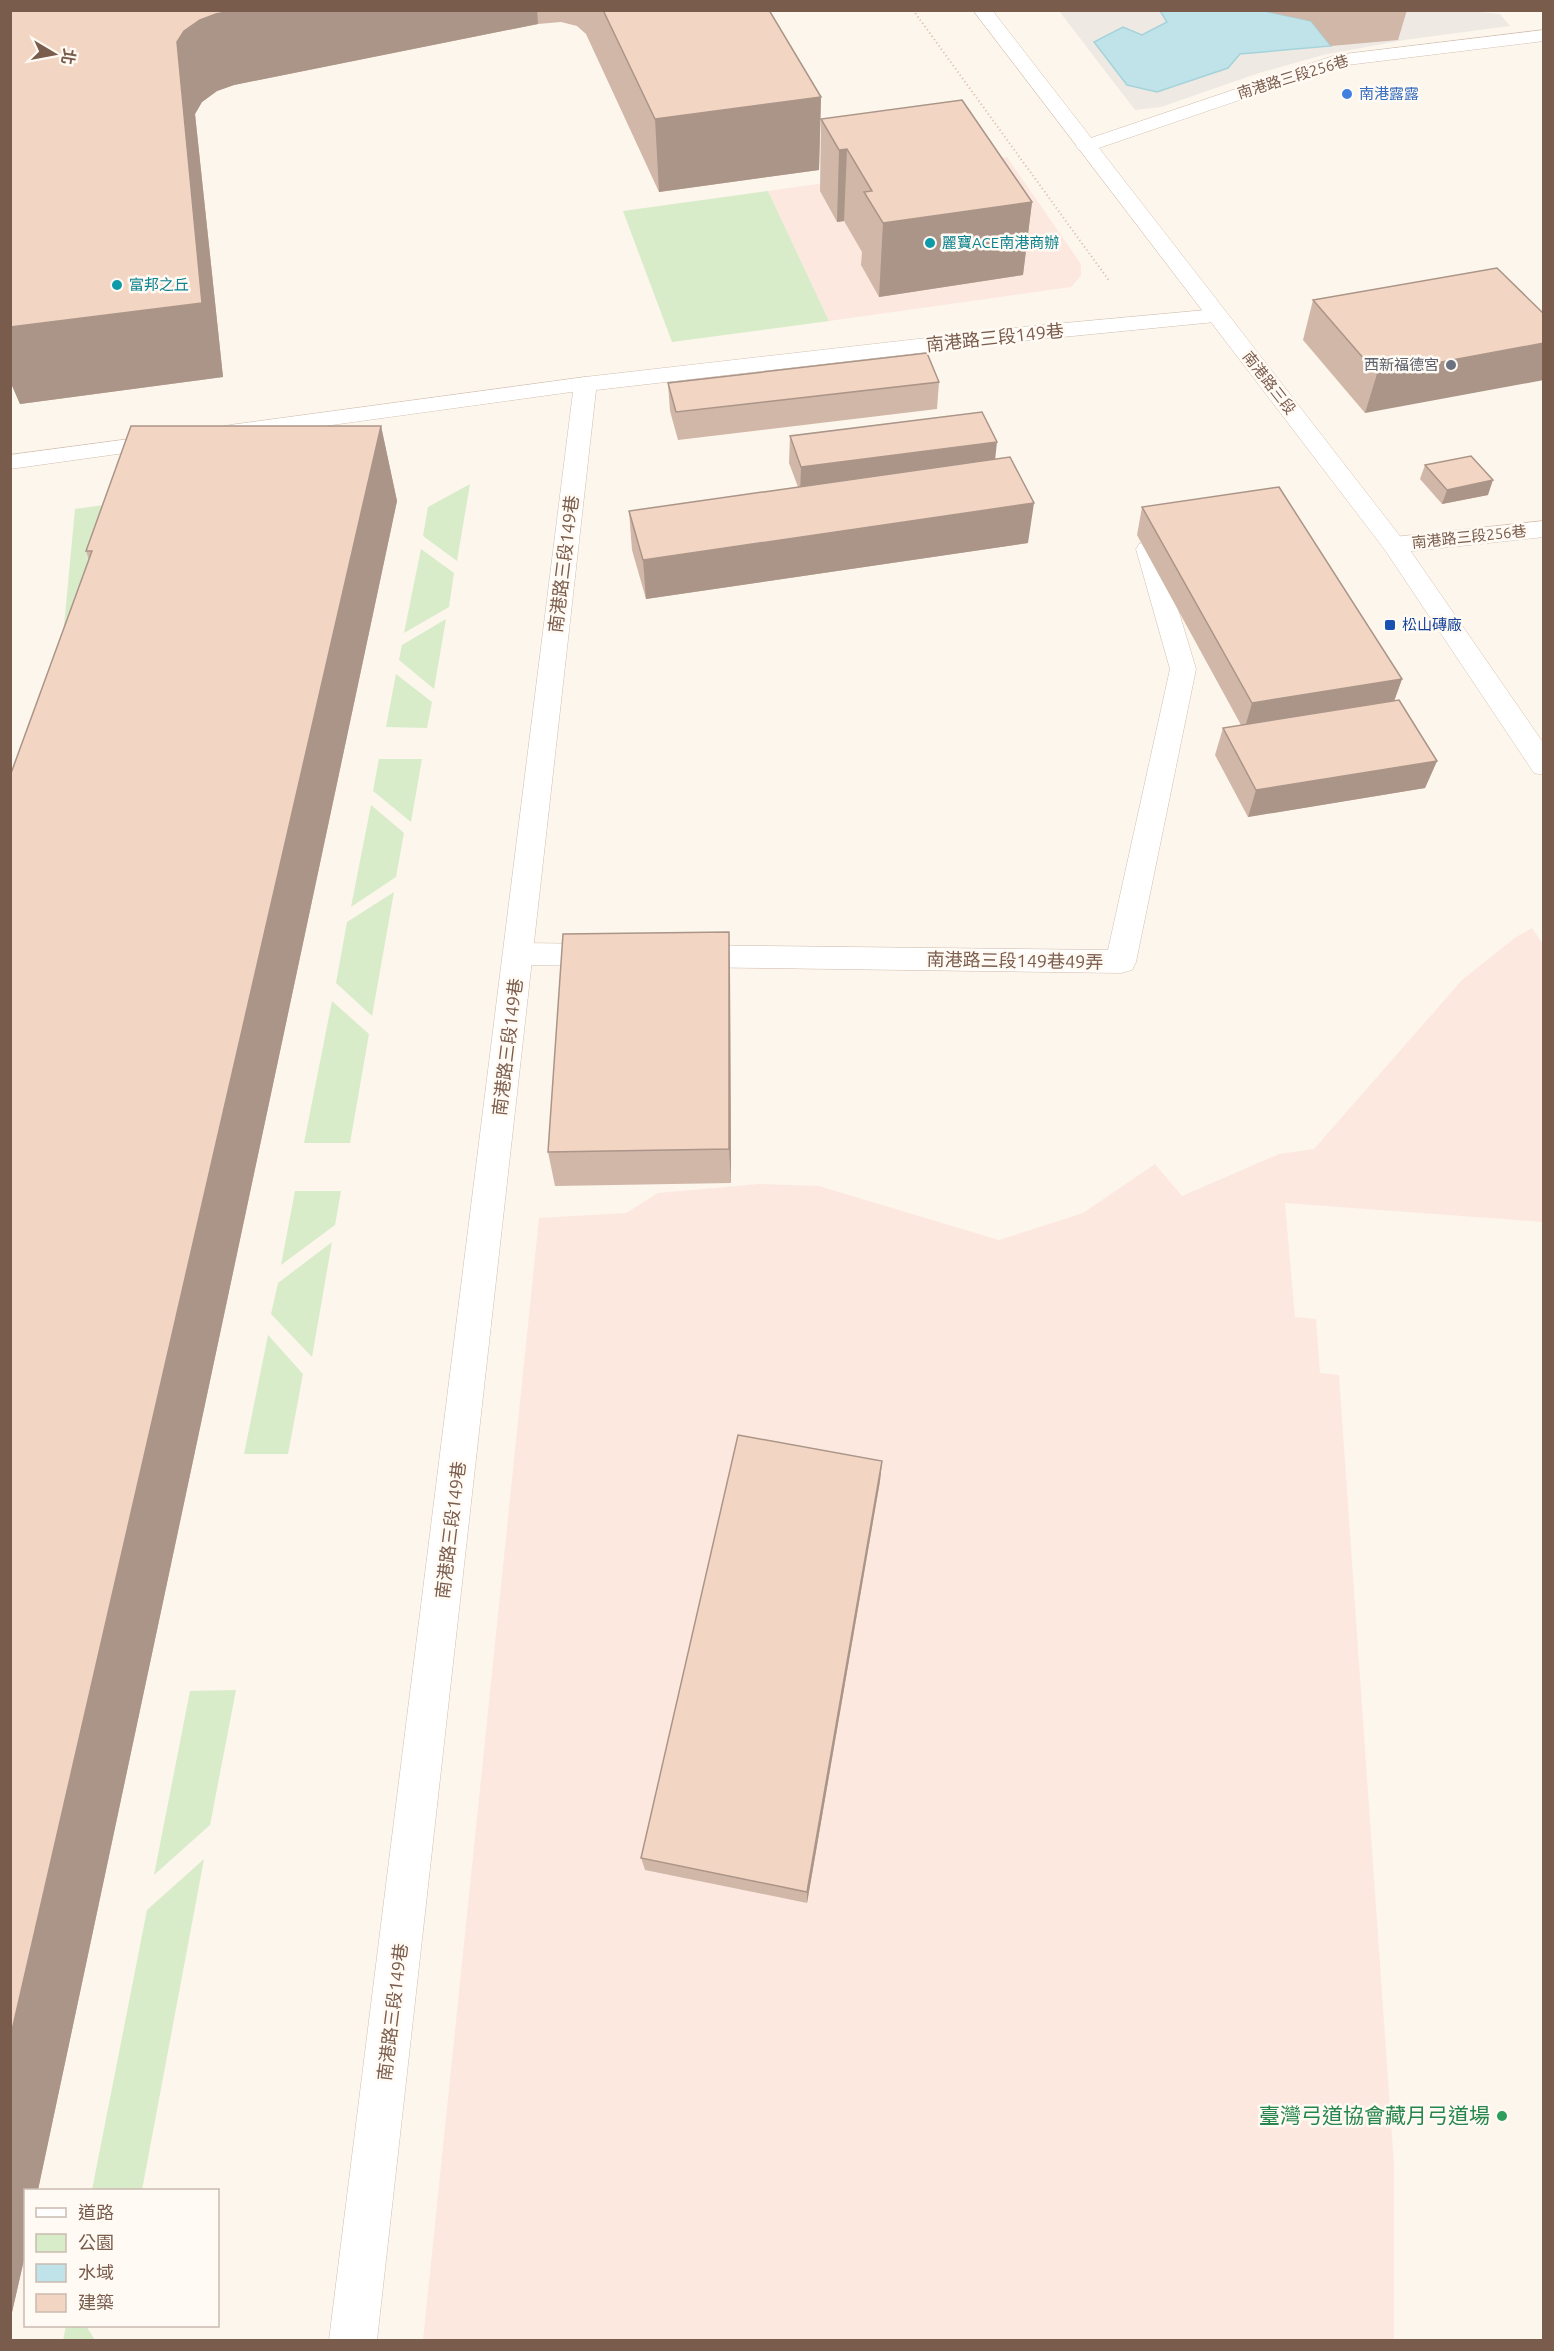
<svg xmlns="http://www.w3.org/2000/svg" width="1554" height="2351" font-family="Ubuntu,'Noto Sans TC',sans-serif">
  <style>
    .commercial { fill: #fde8e0 }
    .industrial { fill: #efe9e4 }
    .green { fill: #d8ecc9 }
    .water { fill: #bfe3e8; stroke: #a5d3da; stroke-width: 1.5 }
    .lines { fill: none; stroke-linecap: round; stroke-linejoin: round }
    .lane-casing { stroke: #d1beb0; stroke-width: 1 }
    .street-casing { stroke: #d1beb0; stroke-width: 1 }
    .secondary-casing { stroke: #d6c0b0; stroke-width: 1 }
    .path { stroke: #d9b8a5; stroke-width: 2; stroke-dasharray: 1 3; stroke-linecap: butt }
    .lane { fill: #fff; fill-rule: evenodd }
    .street { fill: #fff; fill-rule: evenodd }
    .secondary { fill: #fff; fill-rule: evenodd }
    .wall { fill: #d1b7a8 }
    .shaded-wall { fill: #aa9588 }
    .building { fill: #f3d5c3; stroke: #aa9588; stroke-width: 1.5 }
    .shop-dot { fill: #3f7fe0; stroke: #fffaf3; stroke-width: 2 }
    .culture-dot { fill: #0f9aa8; stroke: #fffaf3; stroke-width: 2 }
    .worship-dot { fill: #6b7280; stroke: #fffaf3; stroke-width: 2 }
    .transit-dot { fill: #1a4fb4; stroke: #fffaf3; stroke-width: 2 }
    .leisure-dot { fill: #2e9e5b; stroke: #fffaf3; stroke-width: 2 }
    .labels { text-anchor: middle; stroke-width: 5; stroke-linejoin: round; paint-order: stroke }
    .far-street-label { font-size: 15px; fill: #7a5c4d; stroke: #fffaf3 }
    .far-shop-label { font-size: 15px; fill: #366cbe; stroke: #fffaf3; text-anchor: start }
    .far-culture-label { font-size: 15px; fill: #0d838f; stroke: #fffaf3; text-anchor: start }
    .far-worship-label { font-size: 15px; fill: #5b616d; stroke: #fffaf3; text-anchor: end }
    .far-transit-label { font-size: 15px; fill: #164399; stroke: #fffaf3; text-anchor: start }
    .street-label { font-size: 18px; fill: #7a5c4d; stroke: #fffaf3 }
    .near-leisure-label { font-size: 21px; fill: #27864d; stroke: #fffaf3; text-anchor: end }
  </style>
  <rect width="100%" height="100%" fill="#fdf6ec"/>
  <path class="commercial" d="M 1007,157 L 1081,264 L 1081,276 L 1071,287 L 829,321 L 768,191 Z
    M 1532,928 L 1544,946 L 1543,1222 L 1285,1203 L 1295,1317 L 1316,1319 L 1320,1373 L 1339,1375 L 1394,2165 L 1394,2340 L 423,2340 L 539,1218 L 626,1213 L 658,1193 L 759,1184 L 819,1186 L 999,1240 L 1083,1213 L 1155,1164 L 1182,1196 L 1279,1154 L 1314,1149 L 1462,980 L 1516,937 Z"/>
  <path class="industrial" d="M 1458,10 L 1500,14 L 1510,26 L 1404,40 L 1323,55 L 1256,74 L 1161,107 L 1135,110 L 1059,11 Z"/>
  <path class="green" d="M 768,191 L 829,321 L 672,342 L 623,211 Z
    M 470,484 L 457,561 L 423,536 L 428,507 Z
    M 148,499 L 55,721 L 75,509 Z
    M 421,549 L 454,573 L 449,607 L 404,633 Z
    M 446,619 L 434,689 L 399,660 L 402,645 Z
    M 396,674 L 432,702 L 427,728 L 386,727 Z
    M 379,759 L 422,759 L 411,822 L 373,791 Z
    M 371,805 L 404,833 L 396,877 L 351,907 Z
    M 394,892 L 372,1016 L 336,983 L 347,922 Z
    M 332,1001 L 369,1034 L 350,1143 L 304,1143 Z
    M 295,1191 L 341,1191 L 335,1225 L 281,1265 Z
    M 332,1242 L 312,1357 L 271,1314 L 278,1283 Z
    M 268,1335 L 303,1374 L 288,1454 L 244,1454 Z
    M 236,1690 L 210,1825 L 154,1875 L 190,1691 Z
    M 204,1859 L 142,2190 L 92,2190 L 147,1910 Z
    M 66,2326 L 86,2326 L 95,2340 L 63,2340 Z"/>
  <path class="water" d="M 1259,10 L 1311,21 L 1331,46 L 1240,54 L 1228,68 L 1157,92 L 1127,85 L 1094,42 L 1123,27 L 1142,35 L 1167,22 L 1160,11 Z"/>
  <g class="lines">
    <g class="lane-casing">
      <path id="lane" d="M 585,377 L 593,379 L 596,384 L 593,389 L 230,439 L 222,437 L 218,432 L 222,427 L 230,425 Z
        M 167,434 L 175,436 L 179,441 L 175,446 L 10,469 L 10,455 Z
        M 1148,541 L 1157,544 L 1160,549 L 1196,669 L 1136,962 L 1132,970 L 1121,973 L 684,967 L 673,964 L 669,956 L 673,948 L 684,945 L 1108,950 L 1170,669 L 1136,549 L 1139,544 Z
        M 519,943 L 605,944 L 616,947 L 620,955 L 616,963 L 605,966 L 519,965 L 508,962 L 504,954 L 508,946 Z"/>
    </g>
    <g class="street-casing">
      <path id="street" d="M 1544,30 L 1544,41 L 1339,66 L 1093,150 L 1079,150 L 1076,146 L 1079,142 L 1336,55 Z
        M 1217,309 L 1225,311 L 1228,316 L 1225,321 L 1032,340 L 596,390 L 377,2340 L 329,2340 L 574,384 L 577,379 L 585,377 L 1032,326 Z
        M 1544,521 L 1544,537 L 1394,553 L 1385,550 L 1382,545 L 1385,540 L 1394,537 Z"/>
    </g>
    <g class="secondary-casing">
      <path id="secondary" d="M 973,10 L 992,10 L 1403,540 L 1544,744 L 1544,775 L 1534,773 L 1385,550 Z"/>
    </g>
    <path class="path" d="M 913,10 L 1110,282"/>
    <use href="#lane" class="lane"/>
    <use href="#street" class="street"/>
    <use href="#secondary" class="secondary"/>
  </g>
  <path class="wall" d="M 10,10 L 769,10 L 821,97 L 819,170 L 659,192 L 586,34 L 577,26 L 561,22 L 538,24 L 234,85 L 217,91 L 202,102 L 195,114 L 223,377 L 20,404 L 10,381 Z
    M 1259,10 L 1407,10 L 1398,40 L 1331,46 L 1311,21 Z
    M 821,119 L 1032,202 L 1023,275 L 879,297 L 861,265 L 862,252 L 844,221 L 837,222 L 820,191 Z
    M 1497,268 L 1365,413 L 1303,340 L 1313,300 Z
    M 939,382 L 937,409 L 678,440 L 670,411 L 668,383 Z
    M 381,426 L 397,501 L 38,2190 L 26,2190 L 26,2251 L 10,2321 L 10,776 L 89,560 L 86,551 Z
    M 790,436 L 995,459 L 1028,543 L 646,599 L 632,550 L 629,511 L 798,487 L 789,463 Z
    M 1425,465 L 1488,495 L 1442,504 L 1420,479 Z
    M 1142,507 L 1402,679 L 1394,701 L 1437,761 L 1425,788 L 1248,817 L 1215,755 L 1223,728 L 1241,725 L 1137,535 Z
    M 730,969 L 731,1183 L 555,1186 L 548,1152 Z
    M 882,1461 L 880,1481 L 807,1903 L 645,1870 L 641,1858 Z"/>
  <path class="shaded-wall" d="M 235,10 L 537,10 L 538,24 L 234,85 L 217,91 L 202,102 L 195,114 L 223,377 L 20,404 L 10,381 L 10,327 L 184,31 L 200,20 L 216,14 Z
    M 821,97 L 819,170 L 659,192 L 655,119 Z
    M 847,149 L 844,221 L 837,222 L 839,150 Z
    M 1032,202 L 1023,275 L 879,297 L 883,223 Z
    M 1544,343 L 1544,380 L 1365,413 L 1377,374 Z
    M 381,426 L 397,501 L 38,2190 L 26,2190 L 26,2251 L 10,2321 L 10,2039 Z
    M 997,442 L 994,470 L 800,495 L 801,467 Z
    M 1493,480 L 1488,495 L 1442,504 L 1447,490 Z
    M 1034,503 L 1028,543 L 646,599 L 643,560 Z
    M 1402,679 L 1392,707 L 1244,731 L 1252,703 Z
    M 1437,761 L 1425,788 L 1248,817 L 1256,790 Z
    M 729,932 L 730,969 L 731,1183 L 729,1149 Z
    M 882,1461 L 880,1481 L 807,1903 L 807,1892 Z"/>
  <path class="building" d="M 10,10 L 235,10 L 216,14 L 200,20 L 184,31 L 177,42 L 202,303 L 10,327 Z
    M 603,10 L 769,10 L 821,97 L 655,119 Z
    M 962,100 L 1032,202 L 883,223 L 864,192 L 872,191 L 847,149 L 839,150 L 821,119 Z
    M 1497,268 L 1544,314 L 1544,343 L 1377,374 L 1313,300 Z
    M 927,353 L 939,382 L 676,412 L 668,383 Z
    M 982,412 L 997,442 L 801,467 L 790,436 Z
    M 131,426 L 381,426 L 10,2039 L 10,776 L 92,551 L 86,551 Z
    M 1471,456 L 1493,480 L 1447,490 L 1425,465 Z
    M 1010,457 L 1034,503 L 643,560 L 629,511 Z
    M 1279,487 L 1402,679 L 1252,703 L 1142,507 Z
    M 1399,700 L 1437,761 L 1256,790 L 1223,728 Z
    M 729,932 L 729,1149 L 548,1152 L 563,934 Z
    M 738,1435 L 882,1461 L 807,1892 L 641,1858 Z"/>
  <circle class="shop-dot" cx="1347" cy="94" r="6"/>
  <g class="culture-dot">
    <circle cx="930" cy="243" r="6"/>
    <circle cx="117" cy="285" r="6"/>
  </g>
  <circle class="worship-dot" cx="1451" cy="365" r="6"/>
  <rect class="transit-dot" x="1384" y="619" width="12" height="12" rx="3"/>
  <circle class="leisure-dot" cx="1502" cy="2116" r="6"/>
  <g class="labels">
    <g class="far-street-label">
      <text transform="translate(1293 77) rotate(-17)" y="5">南港路三段256巷</text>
      <text transform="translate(1269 383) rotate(52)" y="5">南港路三段</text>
      <text transform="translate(1469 537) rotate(-6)" y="5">南港路三段256巷</text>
    </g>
    <g class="far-shop-label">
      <text x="1359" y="99">南港露露</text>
    </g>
    <g class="far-culture-label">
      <text x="942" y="248">麗寶ACE南港商辦</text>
      <text x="129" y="290">富邦之丘</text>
    </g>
    <g class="far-worship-label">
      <text x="1439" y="370">西新福德宮</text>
    </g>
    <g class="far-transit-label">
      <text x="1402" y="630">松山磚廠</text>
    </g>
    <g class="street-label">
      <text transform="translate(995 338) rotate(-6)" y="6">南港路三段149巷</text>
      <text transform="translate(564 564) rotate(-83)" y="6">南港路三段149巷</text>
      <text transform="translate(1015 961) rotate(1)" y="6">南港路三段149巷49弄</text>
      <text transform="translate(508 1047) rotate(-83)" y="6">南港路三段149巷</text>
      <text transform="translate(451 1530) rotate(-83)" y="6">南港路三段149巷</text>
      <text transform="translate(393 2012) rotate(-83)" y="6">南港路三段149巷</text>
    </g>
    <g class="near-leisure-label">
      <text x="1490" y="2123">臺灣弓道協會藏月弓道場</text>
    </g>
  </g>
  <rect width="1554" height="2351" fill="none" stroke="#7a5c4d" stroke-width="24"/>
  <rect x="24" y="2189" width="195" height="138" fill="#fffaf3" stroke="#cabbb1" stroke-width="1.5"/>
  <rect x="36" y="2208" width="30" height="9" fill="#ffffff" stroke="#cabbb1" stroke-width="1.5"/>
  <text x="78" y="2219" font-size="18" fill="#7a5c4d">道路</text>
  <rect x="36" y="2234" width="30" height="18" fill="#d8ecc9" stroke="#cabbb1" stroke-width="1.5"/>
  <text x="78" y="2249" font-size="18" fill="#7a5c4d">公園</text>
  <rect x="36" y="2264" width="30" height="18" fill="#bfe3e8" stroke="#cabbb1" stroke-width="1.5"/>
  <text x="78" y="2279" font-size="18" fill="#7a5c4d">水域</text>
  <rect x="36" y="2294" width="30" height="18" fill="#f3d5c3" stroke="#cabbb1" stroke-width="1.5"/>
  <text x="78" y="2309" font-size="18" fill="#7a5c4d">建築</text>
  <g transform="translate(54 54) rotate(100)" stroke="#fffaf3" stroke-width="4.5" paint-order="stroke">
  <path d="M0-4.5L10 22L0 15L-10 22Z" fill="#7a5c4d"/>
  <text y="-9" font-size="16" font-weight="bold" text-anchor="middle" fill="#7a5c4d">北</text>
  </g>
</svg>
